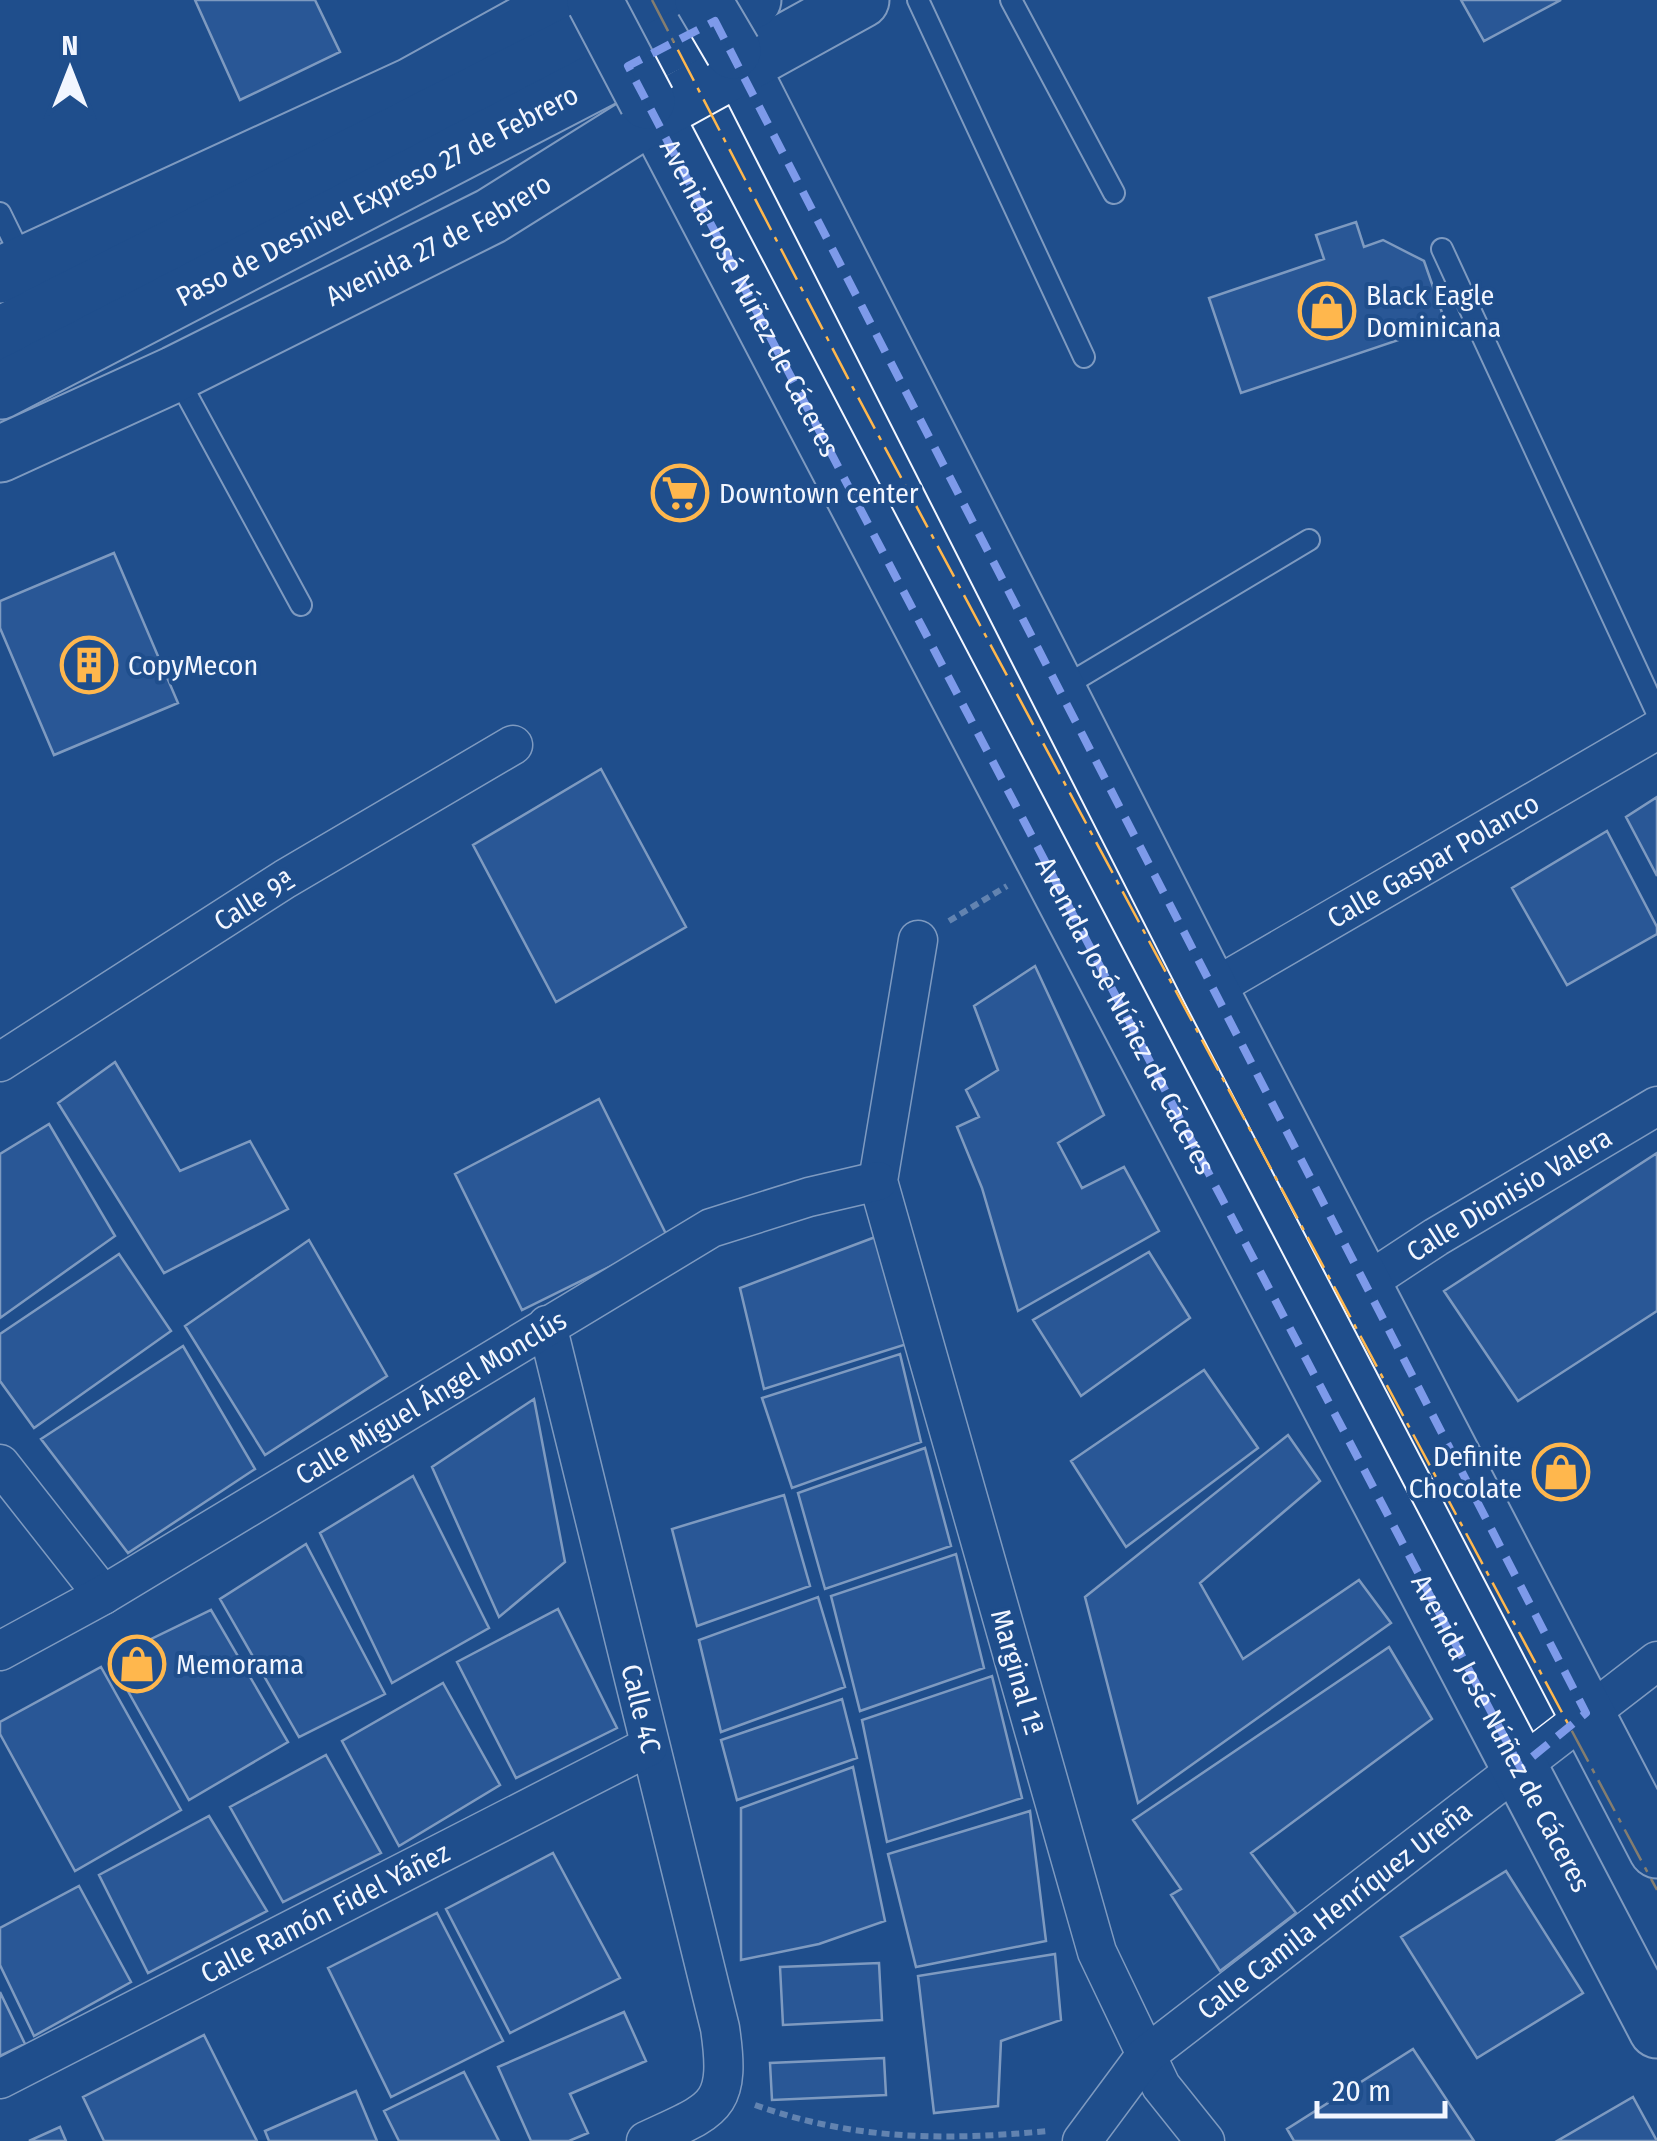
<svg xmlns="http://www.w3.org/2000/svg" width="1657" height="2141" font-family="'Fira Sans Condensed',sans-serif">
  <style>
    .building { fill: #3563a3; stroke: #f2f6ff; stroke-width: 2.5 }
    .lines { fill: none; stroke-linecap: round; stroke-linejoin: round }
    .lane-casing { stroke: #f2f6ff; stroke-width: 24 }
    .street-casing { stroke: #f2f6ff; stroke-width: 41 }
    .primary-casing { stroke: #f2f6ff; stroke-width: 59 }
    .highway-casing { stroke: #f2f6ff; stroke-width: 59 }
    .path { stroke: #b3c4dc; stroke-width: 6; stroke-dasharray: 8 5; stroke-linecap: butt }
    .lane { stroke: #1f4e8c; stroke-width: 20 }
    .street { stroke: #1f4e8c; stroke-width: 38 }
    .primary { stroke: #1f4e8c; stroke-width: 55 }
    .highway { stroke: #1f4e8c; stroke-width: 55 }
    .primary-bridge-casing { stroke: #f2f6ff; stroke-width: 59; stroke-linecap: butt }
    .primary-bridge { stroke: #1f4e8c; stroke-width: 55 }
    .power { stroke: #ffb74d; stroke-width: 2.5; stroke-dasharray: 35 8 5 8; stroke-linecap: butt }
    .marked { fill: none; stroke: #7d9aea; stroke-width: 8; stroke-dasharray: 20 12; stroke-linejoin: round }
    .labels { text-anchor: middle; stroke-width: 8; stroke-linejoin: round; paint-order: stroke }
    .street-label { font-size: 28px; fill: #f2f6ff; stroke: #1f4e8c }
    .poi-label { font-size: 28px; fill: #f2f6ff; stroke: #1f4e8c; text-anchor: start }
  </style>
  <rect width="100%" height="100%" fill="#1f4e8c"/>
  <path class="building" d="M 195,0 L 315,0 L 340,52 L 240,100 Z
    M 1461,0 L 1561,0 L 1484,41 Z
    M 1356,222 L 1364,247 L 1383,240 L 1424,261 L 1446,324 L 1241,393 L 1209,298 L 1324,259 L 1316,235 Z
    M 114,553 L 178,703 L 54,755 L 0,628 L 0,601 Z
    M 601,769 L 686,927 L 556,1002 L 473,845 Z
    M 1657,797 L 1657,876 L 1626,817 Z
    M 1607,831 L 1657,927 L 1657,934 L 1567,985 L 1512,888 Z
    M 1035,966 L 1104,1115 L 1058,1143 L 1082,1188 L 1124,1167 L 1159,1231 L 1018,1311 L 982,1188 L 957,1127 L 979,1117 L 966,1090 L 998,1070 L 974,1006 Z
    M 115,1062 L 180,1171 L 250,1141 L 288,1209 L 164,1273 L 58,1103 Z
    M 599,1099 L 668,1238 L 522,1310 L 455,1174 Z
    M 49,1124 L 115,1236 L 0,1318 L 0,1154 Z
    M 1657,1153 L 1657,1311 L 1518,1401 L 1444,1291 Z
    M 878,1236 L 907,1344 L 764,1389 L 740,1288 Z
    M 309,1240 L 387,1376 L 265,1455 L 185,1326 Z
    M 1149,1252 L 1190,1318 L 1081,1396 L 1033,1320 Z
    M 119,1254 L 171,1331 L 34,1428 L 0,1381 L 0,1334 Z
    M 183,1346 L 255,1469 L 128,1553 L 41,1439 Z
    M 900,1354 L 921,1442 L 792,1488 L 762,1398 Z
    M 1204,1370 L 1258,1448 L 1126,1547 L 1071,1461 Z
    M 534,1399 L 565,1562 L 499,1617 L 432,1467 Z
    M 1288,1435 L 1320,1481 L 1200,1583 L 1243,1659 L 1359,1580 L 1391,1623 L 1138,1803 L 1085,1597 Z
    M 925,1448 L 951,1546 L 825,1589 L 798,1493 Z
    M 413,1476 L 489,1628 L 392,1683 L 320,1533 Z
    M 784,1495 L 810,1586 L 697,1626 L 672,1529 Z
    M 306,1544 L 385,1694 L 299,1737 L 220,1599 Z
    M 956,1554 L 984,1668 L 860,1711 L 831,1596 Z
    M 818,1597 L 845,1687 L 721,1732 L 699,1640 Z
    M 558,1609 L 617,1728 L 516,1778 L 457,1662 Z
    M 211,1610 L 288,1742 L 189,1800 L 110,1659 Z
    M 1389,1647 L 1432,1719 L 1251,1853 L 1296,1913 L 1220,1971 L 1171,1895 L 1181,1889 L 1133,1820 Z
    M 101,1667 L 181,1810 L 75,1871 L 0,1734 L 0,1722 Z
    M 992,1676 L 1022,1798 L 887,1842 L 862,1720 Z
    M 443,1683 L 500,1785 L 399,1846 L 342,1741 Z
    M 842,1699 L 857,1758 L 737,1800 L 721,1740 Z
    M 326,1755 L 381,1853 L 283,1902 L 230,1807 Z
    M 853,1767 L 885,1921 L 819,1944 L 741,1960 L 741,1808 Z
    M 1030,1811 L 1046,1941 L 916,1967 L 888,1854 Z
    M 209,1816 L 267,1911 L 148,1973 L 99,1875 Z
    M 553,1853 L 620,1978 L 510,2033 L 446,1909 Z
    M 1506,1871 L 1583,1993 L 1477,2058 L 1401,1937 Z
    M 79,1886 L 131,1982 L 34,2036 L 0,1965 L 0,1928 Z
    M 437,1913 L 503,2041 L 391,2097 L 328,1968 Z
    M 1055,1954 L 1061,2020 L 1001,2041 L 998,2106 L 934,2113 L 918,1976 Z
    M 879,1963 L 882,2020 L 783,2025 L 780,1967 Z
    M 0,1992 L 25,2044 L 0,2056 Z
    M 624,2012 L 646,2061 L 570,2094 L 588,2133 L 569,2141 L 531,2141 L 498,2067 Z
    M 204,2035 L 257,2141 L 104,2141 L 83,2097 Z
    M 1413,2049 L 1474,2141 L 1294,2141 L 1287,2129 Z
    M 884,2058 L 886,2095 L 772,2100 L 770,2063 Z
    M 464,2072 L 499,2141 L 399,2141 L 384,2111 Z
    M 356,2091 L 377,2141 L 269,2141 L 265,2131 Z
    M 1633,2097 L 1657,2141 L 1557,2141 Z
    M 60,2127 L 66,2141 L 29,2141 Z"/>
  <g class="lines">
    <g class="lane-casing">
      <path id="lane" d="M 918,0 L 1084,357
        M 1011,0 L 1114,193
        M 0,213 L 24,262
        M 1442,249 L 1657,713
        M 176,375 L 301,605
        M 1060,689 L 1309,540"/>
    </g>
    <g class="street-casing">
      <g id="street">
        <path d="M 918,940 L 878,1181 L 1097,1952 L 1161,2086 L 1205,2141"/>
        <path id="s1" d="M 1210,990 L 1657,730"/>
        <path d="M 0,1062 L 285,879 L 513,745"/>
        <path id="s2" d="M 1363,1285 L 1436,1237 L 1657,1106"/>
        <path id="s3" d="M 547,1325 L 720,2028 C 732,2109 714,2109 646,2141"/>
        <path d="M 0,1464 L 103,1595"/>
        <path id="s4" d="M 0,1651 L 103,1595 L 711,1228 L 809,1197 L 878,1181"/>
        <path id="s5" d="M 0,2079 L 648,1747"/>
        <path id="s6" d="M 1082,2141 L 1145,2056 L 1657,1661"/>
      </g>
    </g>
    <g class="primary-casing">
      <g id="primary">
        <path d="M 733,51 L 1210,990 L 1657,1850"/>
        <path id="s7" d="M 647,101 L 1657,2030"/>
        <path d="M 0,275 L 411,86 L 567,0"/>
        <path id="s8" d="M 0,454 L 175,374 L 491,216 L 654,114 L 861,0"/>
      </g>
    </g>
    <g class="highway-casing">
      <g id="highway">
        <path d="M 0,335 L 661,0"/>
        <path id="s9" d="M 0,391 L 753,0"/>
      </g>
    </g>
    <path class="path" d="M 949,921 L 1007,886
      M 755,2105 C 853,2140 944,2141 1047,2131"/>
    <use href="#lane" class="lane"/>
    <use href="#street" class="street"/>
    <use href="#primary" class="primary"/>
    <use href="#highway" class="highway"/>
    <g class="primary-bridge-casing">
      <path id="primary-bridge" d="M 703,0 L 733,51
        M 595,2 L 647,101"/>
    </g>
    <use href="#primary-bridge" class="primary-bridge"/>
    <path class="power" d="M 652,0 L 852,386 L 1657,1890"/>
  </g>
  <path d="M0 0H1657V2141H0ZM 715,21 L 1586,1713 L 1520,1767 L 628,66 Z" fill="#1f4e8c" fill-opacity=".55" fill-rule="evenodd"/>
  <path class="marked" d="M 715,21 L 1586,1713 L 1520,1767 L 628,66 Z"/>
  <defs>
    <g id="shop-ring" transform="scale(2.875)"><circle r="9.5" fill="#1f4e8c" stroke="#ffb74d" stroke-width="1.5"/><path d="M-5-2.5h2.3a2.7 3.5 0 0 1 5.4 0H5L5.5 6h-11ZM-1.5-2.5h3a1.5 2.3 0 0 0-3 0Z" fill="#ffb74d"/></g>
    <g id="supermarket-ring" transform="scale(2.875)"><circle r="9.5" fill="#1f4e8c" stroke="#ffb74d" stroke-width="1.5"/><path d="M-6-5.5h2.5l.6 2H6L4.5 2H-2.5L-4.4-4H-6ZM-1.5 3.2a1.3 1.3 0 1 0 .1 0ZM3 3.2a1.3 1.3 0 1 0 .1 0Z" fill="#ffb74d"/></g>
    <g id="building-ring" transform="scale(2.875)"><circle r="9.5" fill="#1f4e8c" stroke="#ffb74d" stroke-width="1.5"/><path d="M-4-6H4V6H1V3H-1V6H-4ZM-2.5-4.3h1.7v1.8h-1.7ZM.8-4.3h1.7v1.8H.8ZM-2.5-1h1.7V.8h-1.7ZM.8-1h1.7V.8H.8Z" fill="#ffb74d"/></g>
  </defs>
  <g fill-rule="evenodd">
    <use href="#shop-ring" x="1327" y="311"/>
    <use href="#supermarket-ring" x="680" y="493"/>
    <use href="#building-ring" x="89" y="665"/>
    <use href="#shop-ring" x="1561" y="1472"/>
    <use href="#shop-ring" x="137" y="1664"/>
  </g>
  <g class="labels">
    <g class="street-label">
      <text dy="10" stroke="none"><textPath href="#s9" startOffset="425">Paso de Desnivel Expreso 27 de Febrero</textPath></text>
      <text dy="10" stroke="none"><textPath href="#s8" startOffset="488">Avenida 27 de Febrero</textPath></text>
      <text dy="10" stroke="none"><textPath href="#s7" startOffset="222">Avenida José Núñez de Cáceres</textPath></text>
      <text dy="10" stroke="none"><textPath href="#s1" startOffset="258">Calle Gaspar Polanco</textPath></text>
      <text transform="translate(254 900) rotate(-32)" y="10">Calle 9ª</text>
      <text dy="10" stroke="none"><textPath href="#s7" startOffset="1032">Avenida José Núñez de Cáceres</textPath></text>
      <text dy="10" stroke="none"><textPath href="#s2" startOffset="172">Calle Dionisio Valera</textPath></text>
      <text dy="10" stroke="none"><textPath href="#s4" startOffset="500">Calle Miguel Ángel Monclús</textPath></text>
      <text transform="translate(1018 1672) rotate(74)" y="10">Marginal 1ª</text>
      <text dy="10" stroke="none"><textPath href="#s3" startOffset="395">Calle 4C</textPath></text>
      <text dy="10" stroke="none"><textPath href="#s7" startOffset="1842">Avenida José Núñez de Cáceres</textPath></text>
      <text dy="10" stroke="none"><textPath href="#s6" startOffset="345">Calle Camila Henríquez Ureña</textPath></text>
      <text dy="10" stroke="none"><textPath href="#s5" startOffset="365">Calle Ramón Fidel Yáñez</textPath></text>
    </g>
    <g class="poi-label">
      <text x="1366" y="305">Black Eagle<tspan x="1366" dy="32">Dominicana</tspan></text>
      <text x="719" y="503">Downtown center</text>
      <text x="128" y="675">CopyMecon</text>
      <text x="1522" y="1466" text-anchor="end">Definite<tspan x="1522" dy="32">Chocolate</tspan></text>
      <text x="176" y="1674">Memorama</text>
    </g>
  </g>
  <g transform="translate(70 70)" stroke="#1f4e8c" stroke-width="8" paint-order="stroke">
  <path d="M0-8L18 38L0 25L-18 38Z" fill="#f2f6ff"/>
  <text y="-15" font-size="28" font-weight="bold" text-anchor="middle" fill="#f2f6ff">N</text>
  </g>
  <path d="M1317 2101v15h128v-15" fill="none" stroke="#f2f6ff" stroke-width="5"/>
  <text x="1332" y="2101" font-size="30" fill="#f2f6ff" stroke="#1f4e8c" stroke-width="8" paint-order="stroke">20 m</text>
</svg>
